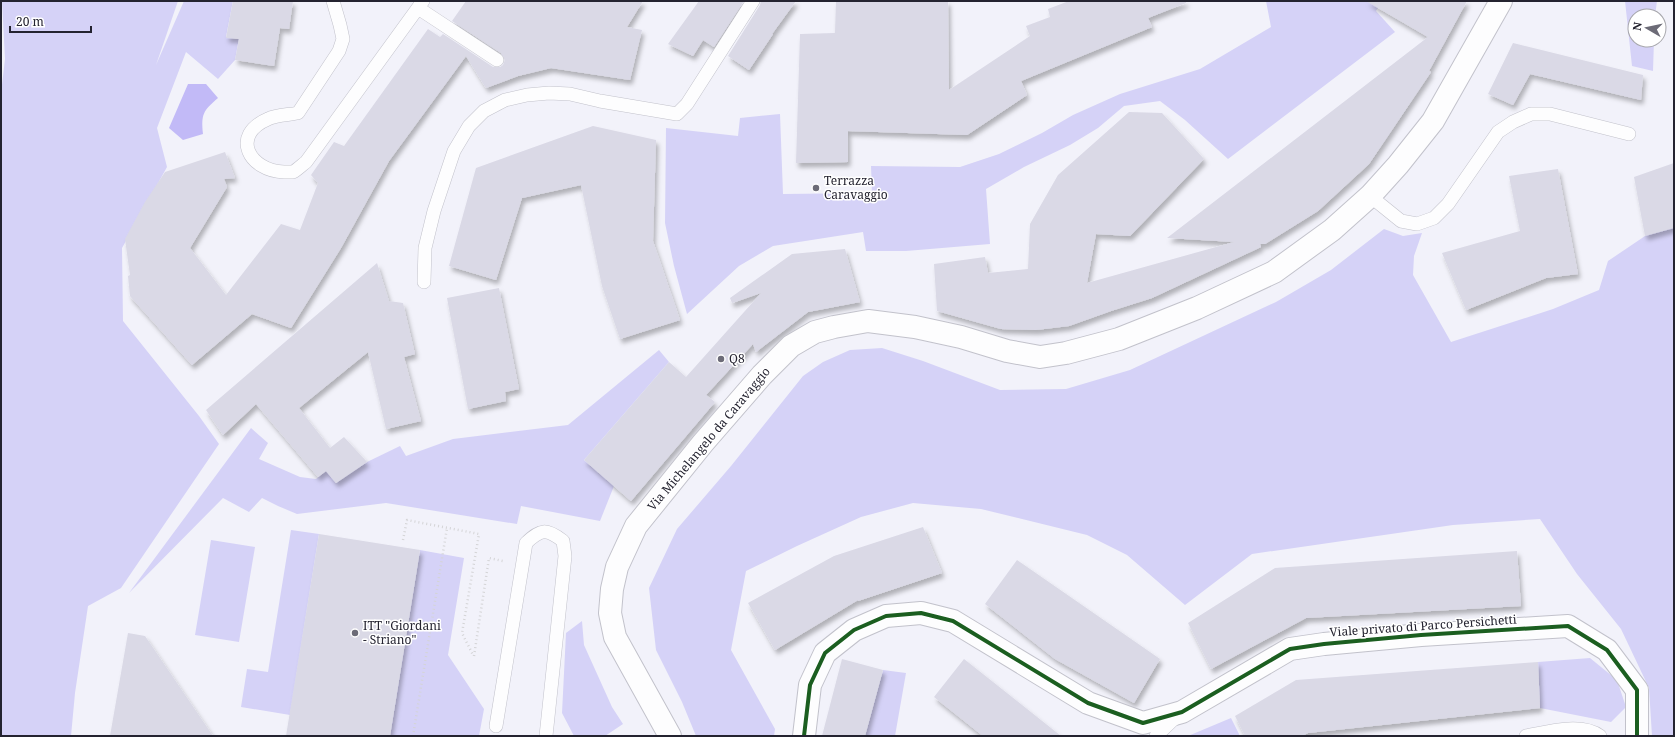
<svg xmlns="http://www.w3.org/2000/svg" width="1675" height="737" font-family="'Noto Serif',serif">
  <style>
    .green { fill: #d5d2f7 }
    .water { fill: #c2baf7 }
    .building { fill: #dad9e6; filter: url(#shadow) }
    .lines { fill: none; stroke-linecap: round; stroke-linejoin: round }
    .lane-casing { stroke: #c2c2cb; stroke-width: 14 }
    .street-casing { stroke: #c2c2cb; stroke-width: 24 }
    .secondary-casing { stroke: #c2c2cb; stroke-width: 24 }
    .path { stroke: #d4d4d6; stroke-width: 2.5; stroke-dasharray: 1 3; stroke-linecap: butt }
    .lane { stroke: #fdfdfe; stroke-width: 13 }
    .street { stroke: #fdfdfe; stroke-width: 22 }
    .secondary { stroke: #fdfdfe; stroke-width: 22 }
    .cycleway-casing { stroke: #fff; stroke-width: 6 }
    .cycleway { stroke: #1b5e20; stroke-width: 4 }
    .poi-dot { fill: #6c6b77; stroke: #fff; stroke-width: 1.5 }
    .labels { text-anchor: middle; stroke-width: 3; stroke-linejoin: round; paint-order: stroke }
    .poi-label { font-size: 12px; fill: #242330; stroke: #fff; text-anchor: start }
    .street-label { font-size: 12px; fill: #242330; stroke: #fff }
  </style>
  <defs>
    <filter id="shadow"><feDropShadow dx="2.5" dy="4.5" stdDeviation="2" flood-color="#0004"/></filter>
  </defs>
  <rect width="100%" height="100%" fill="#f2f2fa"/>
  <path class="green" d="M 2,1 L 178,1 L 156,65 L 184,1 L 233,1 L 226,37 L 239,39 L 235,60 L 218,79 L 186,52 L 157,128 L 167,167 L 122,248 L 123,321 L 199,416 L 219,444 L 121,588 L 88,606 L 75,693 L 71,736 L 1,736 L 1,93 L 5,59 Z
    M 1266,1 L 1382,1 L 1376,11 L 1395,32 L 1228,159 L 1185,120 L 1160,101 L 1124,106 L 1098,128 L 1070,145 L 1024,167 L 986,189 L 990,244 L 906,251 L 866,251 L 863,232 L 773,246 L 739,266 L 687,314 L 674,266 L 665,223 L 666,128 L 738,136 L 740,118 L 780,114 L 783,194 L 872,193 L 871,166 L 960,167 L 999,154 L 1042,133 L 1073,115 L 1120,94 L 1200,69 L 1271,27 Z
    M 1625,1 L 1657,1 L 1655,16 L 1635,16 L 1635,40 L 1654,40 L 1653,71 L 1632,66 Z
    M 1674,223 L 1674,736 L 1652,736 L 1649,688 L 1621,629 L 1577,574 L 1540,519 L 1453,525 L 1252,554 L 1185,605 L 1127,555 L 1087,535 L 981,509 L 913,503 L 861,517 L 797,546 L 746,571 L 731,650 L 775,729 L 774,736 L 696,736 L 682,702 L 656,650 L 649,588 L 677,529 L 731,466 L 803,376 L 823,362 L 850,350 L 882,348 L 923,361 L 1000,390 L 1066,389 L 1130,370 L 1276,302 L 1331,270 L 1384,229 L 1403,236 L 1422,233 L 1414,256 L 1413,275 L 1451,342 L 1553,309 L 1599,290 L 1608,261 L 1651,232 Z
    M 659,350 L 669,362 L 584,460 L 614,486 L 600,521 L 521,506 L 517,524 L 386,503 L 297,514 L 278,506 L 262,498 L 249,512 L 223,498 L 129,593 L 251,428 L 268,443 L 259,459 L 300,477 L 316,479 L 326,471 L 336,483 L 367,462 L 400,446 L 406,456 L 453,439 L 568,425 Z
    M 291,530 L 319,534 L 290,715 L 241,707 L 247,669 L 268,672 Z
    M 211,540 L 255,547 L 239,642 L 195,635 Z
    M 420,550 L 464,558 L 448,655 L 484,709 L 479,736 L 390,736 Z
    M 582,621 L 584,645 L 612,707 L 623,724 L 605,736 L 574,736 L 562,713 L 566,633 Z
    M 1590,658 L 1617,680 L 1626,707 L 1611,722 L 1540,708 L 1538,662 Z
    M 883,670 L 906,673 L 895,736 L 865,736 Z
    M 1231,718 L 1240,736 L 1188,736 Z"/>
  <path class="water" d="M 188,84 L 206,84 L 218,98 C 203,111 201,114 203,134 L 183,140 L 169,128 Z"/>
  <path class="building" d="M 233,1 L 293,1 L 289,29 L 280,28 L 274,66 L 235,60 L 239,39 L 226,38 Z
    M 466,1 L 643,1 L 627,27 L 642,30 L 630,80 L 551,68 L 518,76 L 486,88 L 466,56 L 389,161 L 341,248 L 291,328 L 252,314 L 192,365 L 130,296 L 128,276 L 130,275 L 125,239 L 145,202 L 165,172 L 225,152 L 235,178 L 224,179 L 227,187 L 190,248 L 226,295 L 281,224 L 300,230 L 318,183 L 311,175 L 334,142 L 344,146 L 428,29 L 440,37 L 443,34 L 493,67 L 500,67 L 503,65 L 505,60 L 501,53 L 452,21 Z
    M 699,1 L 744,1 L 714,47 L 703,40 L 693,56 L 668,44 Z
    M 761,1 L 796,1 L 772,34 L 773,34 L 749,70 L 728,56 L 760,5 Z
    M 836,1 L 948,1 L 949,90 L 1030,36 L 1026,26 L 1050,17 L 1048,9 L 1069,1 L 1186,1 L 1186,3 L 1148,18 L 1152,27 L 1021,81 L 1027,95 L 967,135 L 848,131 L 848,162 L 796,163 L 800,34 L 835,33 Z
    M 1366,1 L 1467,1 L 1429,71 L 1431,72 L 1369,164 L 1318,211 L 1265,244 L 1260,244 L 1261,247 L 1152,298 L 1111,311 L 1069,326 L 1036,330 L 1001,329 L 937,311 L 934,264 L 985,257 L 988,273 L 1028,269 L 1030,224 L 1058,175 L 1129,112 L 1162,113 L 1204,159 L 1130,236 L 1096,234 L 1087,283 L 1234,242 L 1167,238 L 1428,37 Z
    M 1513,43 L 1643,75 L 1641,100 L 1530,74 L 1513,105 L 1488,94 Z
    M 593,126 L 656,140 L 653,241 L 680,320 L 620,339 L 602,286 L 581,185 L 522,198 L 496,280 L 449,266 L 476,168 Z
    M 1674,163 L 1674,228 L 1645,236 L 1634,177 Z
    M 1558,169 L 1578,274 L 1546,278 L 1466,310 L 1442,253 L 1520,231 L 1509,176 Z
    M 845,249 L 860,302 L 808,312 L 756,352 L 753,344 L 706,395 L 715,402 L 631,501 L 584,460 L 669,362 L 686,377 L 761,293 L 732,303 L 730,298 L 792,254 Z
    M 377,263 L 389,301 L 403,303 L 415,354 L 404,357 L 421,421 L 386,429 L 368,352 L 299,408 L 330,448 L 344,437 L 367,462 L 336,483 L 326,471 L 318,477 L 256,404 L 223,435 L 206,410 Z
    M 499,288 L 519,389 L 505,392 L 506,401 L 468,409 L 447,298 Z
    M 923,527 L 942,573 L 858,601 L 858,600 L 775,650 L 748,603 L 834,556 Z
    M 319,534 L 420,550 L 390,736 L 286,736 Z
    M 1517,551 L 1521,606 L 1306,618 L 1211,669 L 1188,623 L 1275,568 Z
    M 1017,560 L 1160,659 L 1134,703 L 1055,659 L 985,604 Z
    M 128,633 L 145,636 L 213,736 L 110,736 Z
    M 842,659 L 883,670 L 865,736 L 822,736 Z
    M 964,659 L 1061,736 L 983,736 L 934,697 Z
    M 1538,662 L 1540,708 L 1308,733 L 1302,736 L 1245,736 L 1235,716 L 1296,680 Z"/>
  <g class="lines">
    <g class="lane-casing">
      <path id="lane" d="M 333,1 L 340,25 L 343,39 L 339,51 L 298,113 C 288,115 276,115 268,119 C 230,135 249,171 284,172 C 287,172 291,172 293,172 C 297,170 302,165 306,162 L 423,1
        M 418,8 L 497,60
        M 1370,196 L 1401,221 L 1417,224 L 1434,218 L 1448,204 L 1498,132 L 1513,122 L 1531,114 L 1550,114 L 1629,134
        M 424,282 L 425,248 L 434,211 L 454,151 L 469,126 L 484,111 L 505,100 L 527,95 L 549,93 L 570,94 L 600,101 L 677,114 L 687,104 L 753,1
        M 496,726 L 526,543 C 541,529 546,528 563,541 L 565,556 L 546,736
        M 1156,736 L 1176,717
        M 1526,736 C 1547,732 1581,722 1600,736"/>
    </g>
    <g class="street-casing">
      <path id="street" d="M 804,736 L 810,685 L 825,653 L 854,630 L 886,616 L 921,613 L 953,621 L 1088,703 L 1143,723 L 1182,712 L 1290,649 L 1324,644 L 1421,635 L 1568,626 L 1607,650 L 1637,690 L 1637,736"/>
    </g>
    <g class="secondary-casing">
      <path id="secondary" d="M 670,736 L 615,637 L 610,613 L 612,589 L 617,567 L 636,526 L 703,443 L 762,375 L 791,346 L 815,332 L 834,327 L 868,321 L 915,327 L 961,337 L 1007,351 L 1040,357 L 1066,353 L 1119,339 L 1197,308 L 1274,272 L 1332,230 L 1370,196 L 1398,165 L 1433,121 L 1501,1"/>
    </g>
    <path class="path" d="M 403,540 L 407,520 L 479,534 L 462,633 L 473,655
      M 474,656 L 489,558 L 503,561
      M 413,736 L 447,528"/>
    <use href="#lane" class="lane"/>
    <use href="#street" class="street"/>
    <use href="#secondary" class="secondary"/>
    <g class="cycleway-casing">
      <path id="cycleway" d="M 804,736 L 810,685 L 825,653 L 854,630 L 886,616 L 921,613 L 953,621 L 1088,703 L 1143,723 L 1182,712 L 1290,649 L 1324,644 L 1421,635 L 1568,626 L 1607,650 L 1637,690 L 1637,736"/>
    </g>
    <use href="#cycleway" class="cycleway"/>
  </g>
  <g class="poi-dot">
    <circle cx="816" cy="188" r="4"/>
    <circle cx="721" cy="359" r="4"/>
    <circle cx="355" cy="633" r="4"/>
  </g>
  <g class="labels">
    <g class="poi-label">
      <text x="824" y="185">Terrazza<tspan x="824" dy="14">Caravaggio</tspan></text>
      <text x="729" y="363">Q8</text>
      <text x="363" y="630">ITT "Giordani<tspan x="363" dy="14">- Striano"</tspan></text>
    </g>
    <g class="street-label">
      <text transform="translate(709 439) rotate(-50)" y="4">Via Michelangelo da Caravaggio</text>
      <text transform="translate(1423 626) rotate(-4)" y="4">Viale privato di Parco Persichetti</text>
    </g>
  </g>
  <rect width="1675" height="737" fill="none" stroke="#242330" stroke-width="4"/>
  <g transform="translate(1647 28) rotate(279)"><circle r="19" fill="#ffffff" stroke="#a7a7ac"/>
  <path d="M0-3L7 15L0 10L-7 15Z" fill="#6c6b77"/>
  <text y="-6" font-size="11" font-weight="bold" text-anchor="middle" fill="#242330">N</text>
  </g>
  <path d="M10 26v6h81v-6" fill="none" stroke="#242330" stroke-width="2"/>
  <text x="16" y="26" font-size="12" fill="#242330" stroke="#ffffff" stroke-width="3" paint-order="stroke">20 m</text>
</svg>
